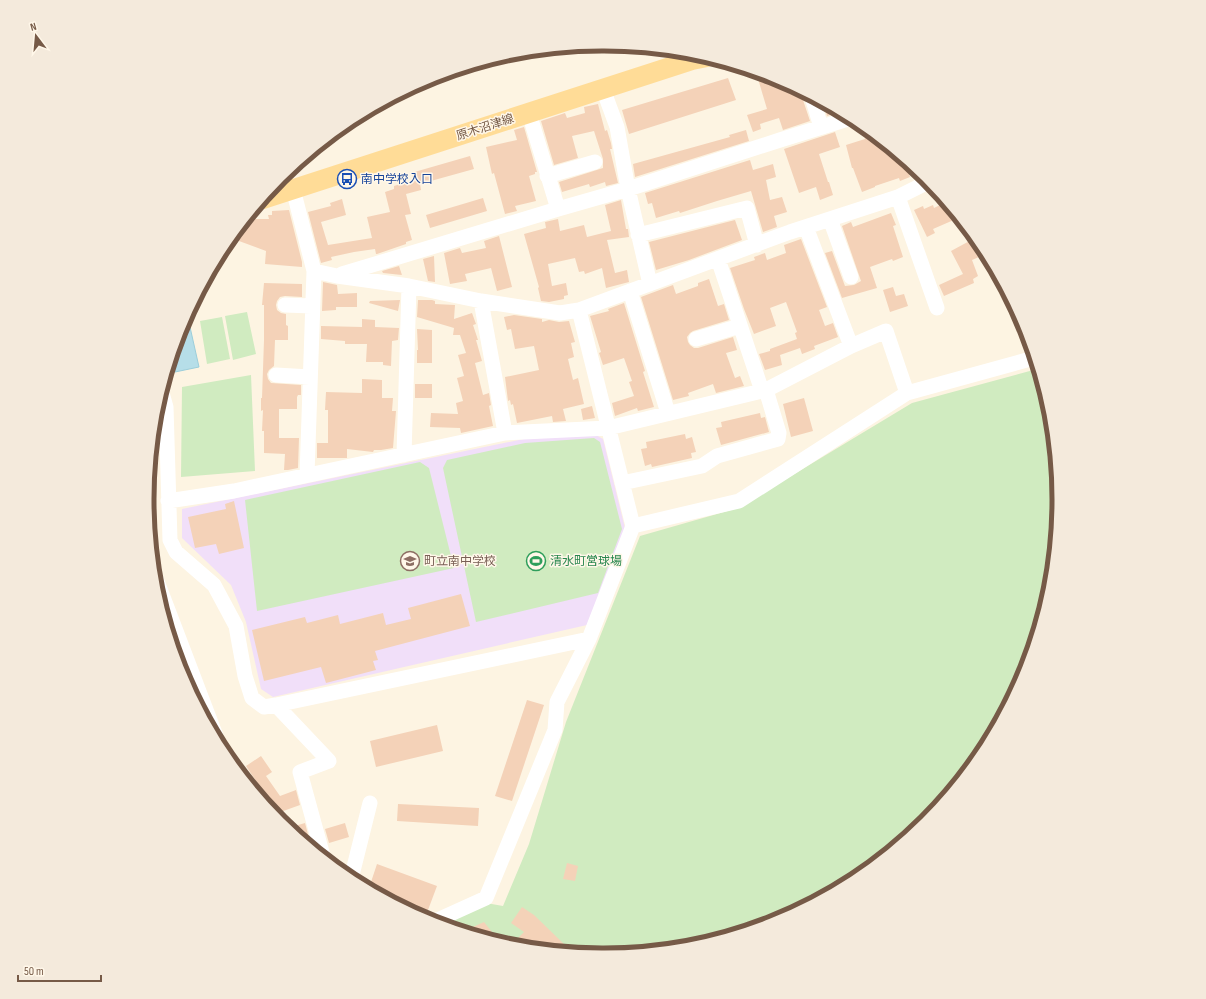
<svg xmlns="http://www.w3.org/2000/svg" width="1206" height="999" font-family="'Sofia Sans Condensed','Noto Sans JP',sans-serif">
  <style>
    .education { fill: #f1dff9 }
    .green { fill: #d0ebc0 }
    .water { fill: #b6dee8; stroke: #9cceda }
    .building { fill: #f4d2b8 }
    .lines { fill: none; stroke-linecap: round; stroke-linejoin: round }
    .minor { stroke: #fff; stroke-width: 15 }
    .major { stroke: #ffdc97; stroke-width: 20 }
    .labels { text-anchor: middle; stroke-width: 3; stroke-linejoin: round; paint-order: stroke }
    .street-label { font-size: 12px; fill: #765a47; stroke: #fff7e9 }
    .transit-label { font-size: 12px; fill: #164399; stroke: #fff7e9; text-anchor: start }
    .education-label { font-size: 12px; fill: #785e54; stroke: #fff7e9; text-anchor: start }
    .leisure-label { font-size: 12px; fill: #27864d; stroke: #fff7e9; text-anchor: start }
    .rim { fill: none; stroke: #765a47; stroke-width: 5 }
  </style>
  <rect width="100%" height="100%" fill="#fdf4e2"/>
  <path class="education" d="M 596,435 L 603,439 L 625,528 L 587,625 L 273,697 L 261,689 L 246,622 L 231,585 L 182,538 L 182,509 L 524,439 Z"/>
  <path class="green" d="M 247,312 L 256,354 L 233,360 L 225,316 Z
    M 222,317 L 230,359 L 207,364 L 200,321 Z
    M 1037,369 L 1050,411 L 1058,500 L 1050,589 L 1024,674 L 982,753 L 925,822 L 856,878 L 777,920 L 692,946 L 603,955 L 514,946 L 437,923 L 486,903 L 503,906 L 529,844 L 566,722 L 640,536 L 738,508 L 912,403 Z
    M 251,375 L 255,471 L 181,477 L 182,387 Z
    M 594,438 L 600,442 L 622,529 L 598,593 L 476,622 L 443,468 L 447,460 L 525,443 Z
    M 420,462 L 429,468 L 454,568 L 257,611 L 245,500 Z"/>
  <path class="water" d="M 190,327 L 199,367 L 175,372 L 172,358 L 181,329 Z"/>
  <path class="building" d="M 756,72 L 778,79 L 803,93 L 803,100 L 810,121 L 783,130 L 779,118 L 760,124 L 761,129 L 753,132 L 747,115 L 767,109 Z
    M 728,78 L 736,100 L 629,134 L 622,110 Z
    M 598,104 L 605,131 L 607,130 L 611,143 L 612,149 L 610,149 L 618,183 L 606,186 L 605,182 L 590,187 L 589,184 L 562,192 L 559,182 L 603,168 L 603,159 L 594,131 L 572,136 L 578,158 L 554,165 L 541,121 L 565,113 L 567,118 L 585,113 L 584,107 Z
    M 831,107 L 840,112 L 827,116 L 825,109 Z
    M 524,127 L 537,172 L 535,172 L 535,174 L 529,176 L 536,201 L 515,206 L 517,211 L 505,214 L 494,173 L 492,174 L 486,147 L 517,140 L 514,130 Z
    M 746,130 L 749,141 L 635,177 L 633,164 L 730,137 L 729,135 Z
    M 835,132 L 840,147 L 819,154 L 828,182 L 829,182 L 833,195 L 820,200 L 816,187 L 799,193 L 784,149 Z
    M 871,133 L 904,160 L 910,177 L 900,181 L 899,178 L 875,186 L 875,187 L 862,192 L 853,168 L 852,168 L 846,145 L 865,139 L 864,135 Z
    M 470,156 L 474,169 L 420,184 L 421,190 L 406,194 L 411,214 L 405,215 L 412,240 L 406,242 L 406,244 L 377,254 L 376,254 L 375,249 L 354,252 L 331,257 L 332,260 L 321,263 L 308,212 L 331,206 L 330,203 L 342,199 L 346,215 L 321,222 L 328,245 L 372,238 L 367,217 L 390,212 L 385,192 L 394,189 L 394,186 L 413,180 L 411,173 Z
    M 750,160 L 753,170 L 773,164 L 776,177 L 766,180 L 770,200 L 782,197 L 787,212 L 774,216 L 777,227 L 763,232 L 751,191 L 717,201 L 680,213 L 679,211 L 656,218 L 652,203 L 648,204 L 645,193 Z
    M 483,198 L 487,211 L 430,228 L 426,215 Z
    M 621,200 L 626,229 L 628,229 L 629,237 L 607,240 L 615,273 L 627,270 L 629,282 L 606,288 L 602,268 L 585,274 L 584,271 L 579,272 L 575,258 L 548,264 L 552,286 L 566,283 L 568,295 L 564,296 L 564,299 L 549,302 L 541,301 L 538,288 L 539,287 L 524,234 L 546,228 L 545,222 L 558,219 L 560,231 L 584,225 L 587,237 L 611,231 L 605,205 Z
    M 947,204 L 952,210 L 956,219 L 933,229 L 935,233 L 927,237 L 914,210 L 923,206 L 924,209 L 933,205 L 934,208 L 940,205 L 941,207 Z
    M 289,210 L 302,262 L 302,267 L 265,264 L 266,251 L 239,241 L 239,229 L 247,219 L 269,219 L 268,215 L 272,215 L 272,211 Z
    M 891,213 L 896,225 L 893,226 L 903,257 L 893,261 L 892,259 L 870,267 L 877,288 L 842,298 L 825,253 L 832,251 L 845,286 L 854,285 L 861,281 L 842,226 L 851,222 L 853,227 Z
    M 735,220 L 742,240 L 689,260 L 656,270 L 649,242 Z
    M 499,236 L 512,287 L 497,291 L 491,268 L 465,274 L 467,281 L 450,284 L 444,253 L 460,248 L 462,253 L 486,248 L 484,241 Z
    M 975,238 L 982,246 L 975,249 L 979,257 L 972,260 L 978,276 L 973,279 L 974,283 L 944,296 L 939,285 L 963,274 L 951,251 Z
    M 801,239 L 827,307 L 819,310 L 825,326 L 833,323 L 838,337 L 814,346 L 815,349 L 802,354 L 800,348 L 780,355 L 782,365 L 765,370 L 759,354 L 770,351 L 770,349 L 797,339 L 795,333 L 797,332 L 786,302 L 770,308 L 776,326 L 754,334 L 744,309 L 730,268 L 755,260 L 754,257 L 765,253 L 767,260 L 786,253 L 784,245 Z
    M 434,256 L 435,282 L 428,281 L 423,259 Z
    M 399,266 L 402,275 L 383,273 L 382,271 Z
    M 709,279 L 718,306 L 724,304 L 729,320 L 693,331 L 690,333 L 687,337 L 688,342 L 690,345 L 694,348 L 698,348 L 733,337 L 737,350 L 726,353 L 735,378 L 740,376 L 744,386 L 716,393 L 713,384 L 688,393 L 689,396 L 673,400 L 641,297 L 673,285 L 676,294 L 698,286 L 698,283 Z
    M 323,282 L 337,285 L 338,294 L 357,293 L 357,307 L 336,307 L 336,310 L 322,311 Z
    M 264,283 L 302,284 L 302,297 L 285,296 L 280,297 L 277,301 L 276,305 L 277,310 L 281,313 L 286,314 L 286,325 L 288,326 L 288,340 L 275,340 L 274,366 L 269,370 L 267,374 L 268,379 L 271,383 L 301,385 L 301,395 L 298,395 L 297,397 L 297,409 L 279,409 L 279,438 L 299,438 L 298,468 L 288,470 L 284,470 L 285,454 L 264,453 L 264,431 L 262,431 L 263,410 L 261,411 L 261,398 L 262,398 L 264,340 L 264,305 L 262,305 Z
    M 893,287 L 896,296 L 904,294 L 908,306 L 890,312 L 883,290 Z
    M 400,300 L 398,311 L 369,303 L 370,301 Z
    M 418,300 L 432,300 L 435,301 L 435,304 L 455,305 L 454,319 L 472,313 L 476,324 L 473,325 L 478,340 L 476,340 L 482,361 L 475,363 L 483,395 L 489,393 L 491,405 L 489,406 L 493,426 L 461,433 L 460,428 L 430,427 L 431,413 L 458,414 L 456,403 L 463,401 L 457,378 L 464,376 L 458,355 L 466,353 L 460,335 L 453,335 L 454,328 L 417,317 Z
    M 624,303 L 645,371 L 643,372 L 654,407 L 638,411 L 637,408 L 615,416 L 612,403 L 634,396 L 629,382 L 632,381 L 624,358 L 603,365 L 599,353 L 601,352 L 590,316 L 609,311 L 608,309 Z
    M 514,315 L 542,319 L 542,322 L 549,320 L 559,322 L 569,321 L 575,342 L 571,343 L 574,357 L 568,359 L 573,380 L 578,378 L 584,404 L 563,409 L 566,421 L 553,422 L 552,416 L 517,423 L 513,404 L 511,405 L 510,400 L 508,401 L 505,377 L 539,370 L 534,346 L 515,349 L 511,329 L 507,330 L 504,317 Z
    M 362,319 L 375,320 L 375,327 L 399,328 L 398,340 L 392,341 L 391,366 L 383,365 L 383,362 L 366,362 L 367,344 L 345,344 L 345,341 L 321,339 L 321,326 L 362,327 Z
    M 417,329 L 432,330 L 432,363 L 417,363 L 417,350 L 418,350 Z
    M 362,379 L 382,380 L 382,398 L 393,398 L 392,411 L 396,411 L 393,448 L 381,450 L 374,450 L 373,452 L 347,449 L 347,458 L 317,458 L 317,443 L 328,443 L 328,410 L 325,410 L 326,392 L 362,393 Z
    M 415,384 L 432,384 L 432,398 L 415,398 Z
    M 804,398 L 813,431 L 791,437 L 783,404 Z
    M 592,406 L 595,418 L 583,420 L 581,409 Z
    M 760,413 L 761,418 L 765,417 L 769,432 L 721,445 L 716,428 L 722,427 L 721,422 Z
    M 685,434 L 686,439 L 692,437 L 696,452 L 691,453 L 692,458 L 652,467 L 651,464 L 645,466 L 641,449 L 647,448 L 646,442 Z
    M 234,501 L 244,548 L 219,554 L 216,544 L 195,548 L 188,517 L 226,509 L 225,504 Z
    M 461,594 L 470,626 L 375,651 L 378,660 L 373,661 L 376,670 L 326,683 L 321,667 L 264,681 L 252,630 L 305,617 L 307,623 L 338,615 L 340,624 L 383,613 L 386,625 L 411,619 L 408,608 Z
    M 527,700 L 544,705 L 512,801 L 495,796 Z
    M 437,725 L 443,751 L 376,767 L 370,741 Z
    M 261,756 L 272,772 L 266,776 L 280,796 L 296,790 L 300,805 L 275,814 L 255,790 L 260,787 L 246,766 Z
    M 398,804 L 479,808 L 478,826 L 397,821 Z
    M 305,823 L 311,846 L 288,828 Z
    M 345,823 L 349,837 L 329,843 L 325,829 Z
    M 567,863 L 578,866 L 575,881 L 563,879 Z
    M 377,864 L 437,886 L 425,918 L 369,888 Z
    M 522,907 L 534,915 L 565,945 L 559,951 L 511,945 L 524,932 L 511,923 Z
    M 484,922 L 500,942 L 464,931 Z"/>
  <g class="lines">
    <path class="minor" d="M 603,89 L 617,127 L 628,189 L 650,284
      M 812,97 L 821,127
      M 529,113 L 558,209
      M 547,176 L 595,162
      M 293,189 L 314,271 L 337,276 L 409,286 L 481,301 L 560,313 L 579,310 L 790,232 L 898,197 L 928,182
      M 898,197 L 937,308
      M 830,219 L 851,277
      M 806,227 L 851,346
      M 638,235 L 747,208 L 757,245
      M 718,259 L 762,391
      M 342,274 L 558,209 L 628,189 L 780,140 L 851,118
      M 630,291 L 668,413
      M 481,301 L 505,433
      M 285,305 L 312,306
      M 696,339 L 740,326
      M 276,375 L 310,377
      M 162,393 L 166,407 L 170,540 L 176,552 L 214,585 L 236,626 L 245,676 L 252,698 L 264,707 L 276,705 L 589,639 L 633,526 L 579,310
      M 404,455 L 409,286
      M 307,475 L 314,271
      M 622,483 L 702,466 L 717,456 L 778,439 L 779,433 L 766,390
      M 168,501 L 234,491 L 505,433 L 608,428 L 766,390 L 851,346 L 886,331 L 907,393
      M 633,526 L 739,501 L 907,393 L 1034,358
      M 155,576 L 216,736
      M 276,705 L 329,761 L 300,772 L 323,856
      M 351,879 L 370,803
      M 433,922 L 486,898 L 555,730 L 557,702 L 589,639"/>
    <path class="major" d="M 263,199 L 692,60 L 707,57"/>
  </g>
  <defs>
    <g id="bus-ring" transform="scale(1)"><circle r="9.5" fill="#fff7e9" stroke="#1a4fb4" stroke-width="1.5"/><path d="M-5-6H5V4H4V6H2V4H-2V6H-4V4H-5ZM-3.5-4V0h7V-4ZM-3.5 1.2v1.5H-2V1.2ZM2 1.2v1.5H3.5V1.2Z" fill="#1a4fb4"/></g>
    <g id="school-ring" transform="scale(1)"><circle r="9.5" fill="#fff7e9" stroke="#8d6e63" stroke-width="1.5"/><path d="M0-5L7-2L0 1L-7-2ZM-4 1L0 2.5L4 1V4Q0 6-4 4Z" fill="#8d6e63"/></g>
    <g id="stadium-ring" transform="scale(1)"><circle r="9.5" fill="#fff7e9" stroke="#2e9e5b" stroke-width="1.5"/><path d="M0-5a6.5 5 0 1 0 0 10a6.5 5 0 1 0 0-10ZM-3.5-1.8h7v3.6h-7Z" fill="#2e9e5b"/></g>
  </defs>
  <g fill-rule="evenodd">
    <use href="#bus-ring" x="347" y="179"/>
    <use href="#school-ring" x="410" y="561"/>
    <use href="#stadium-ring" x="536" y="561"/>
  </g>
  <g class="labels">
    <g class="street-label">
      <text transform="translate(485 127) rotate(-18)" y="4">原木沼津線</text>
    </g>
    <g class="transit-label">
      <text x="361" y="183">南中学校入口</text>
    </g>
    <g class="education-label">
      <text x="424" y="565">町立南中学校</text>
    </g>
    <g class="leisure-label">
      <text x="550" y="565">清水町営球場</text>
    </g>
  </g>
  <path d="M0 0H1206V999H0ZM602 51H604A448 448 0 0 1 1052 499V500A448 448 0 0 1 604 948H602A448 448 0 0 1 154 500V499A448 448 0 0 1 602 51Z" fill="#f4eadc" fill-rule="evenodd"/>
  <path class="rim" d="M602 51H604A448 448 0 0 1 1052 499V500A448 448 0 0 1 604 948H602A448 448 0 0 1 154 500V499A448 448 0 0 1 602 51Z"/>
  <g transform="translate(36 36) rotate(344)" stroke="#fff7e9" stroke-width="3" paint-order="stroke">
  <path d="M0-3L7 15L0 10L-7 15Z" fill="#765a47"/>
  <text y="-6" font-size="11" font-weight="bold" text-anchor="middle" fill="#765a47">N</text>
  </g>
  <path d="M18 975v6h83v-6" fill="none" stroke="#765a47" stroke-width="2"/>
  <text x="24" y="975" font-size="12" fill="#765a47" stroke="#fff7e9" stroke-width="3" paint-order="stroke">50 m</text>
</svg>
